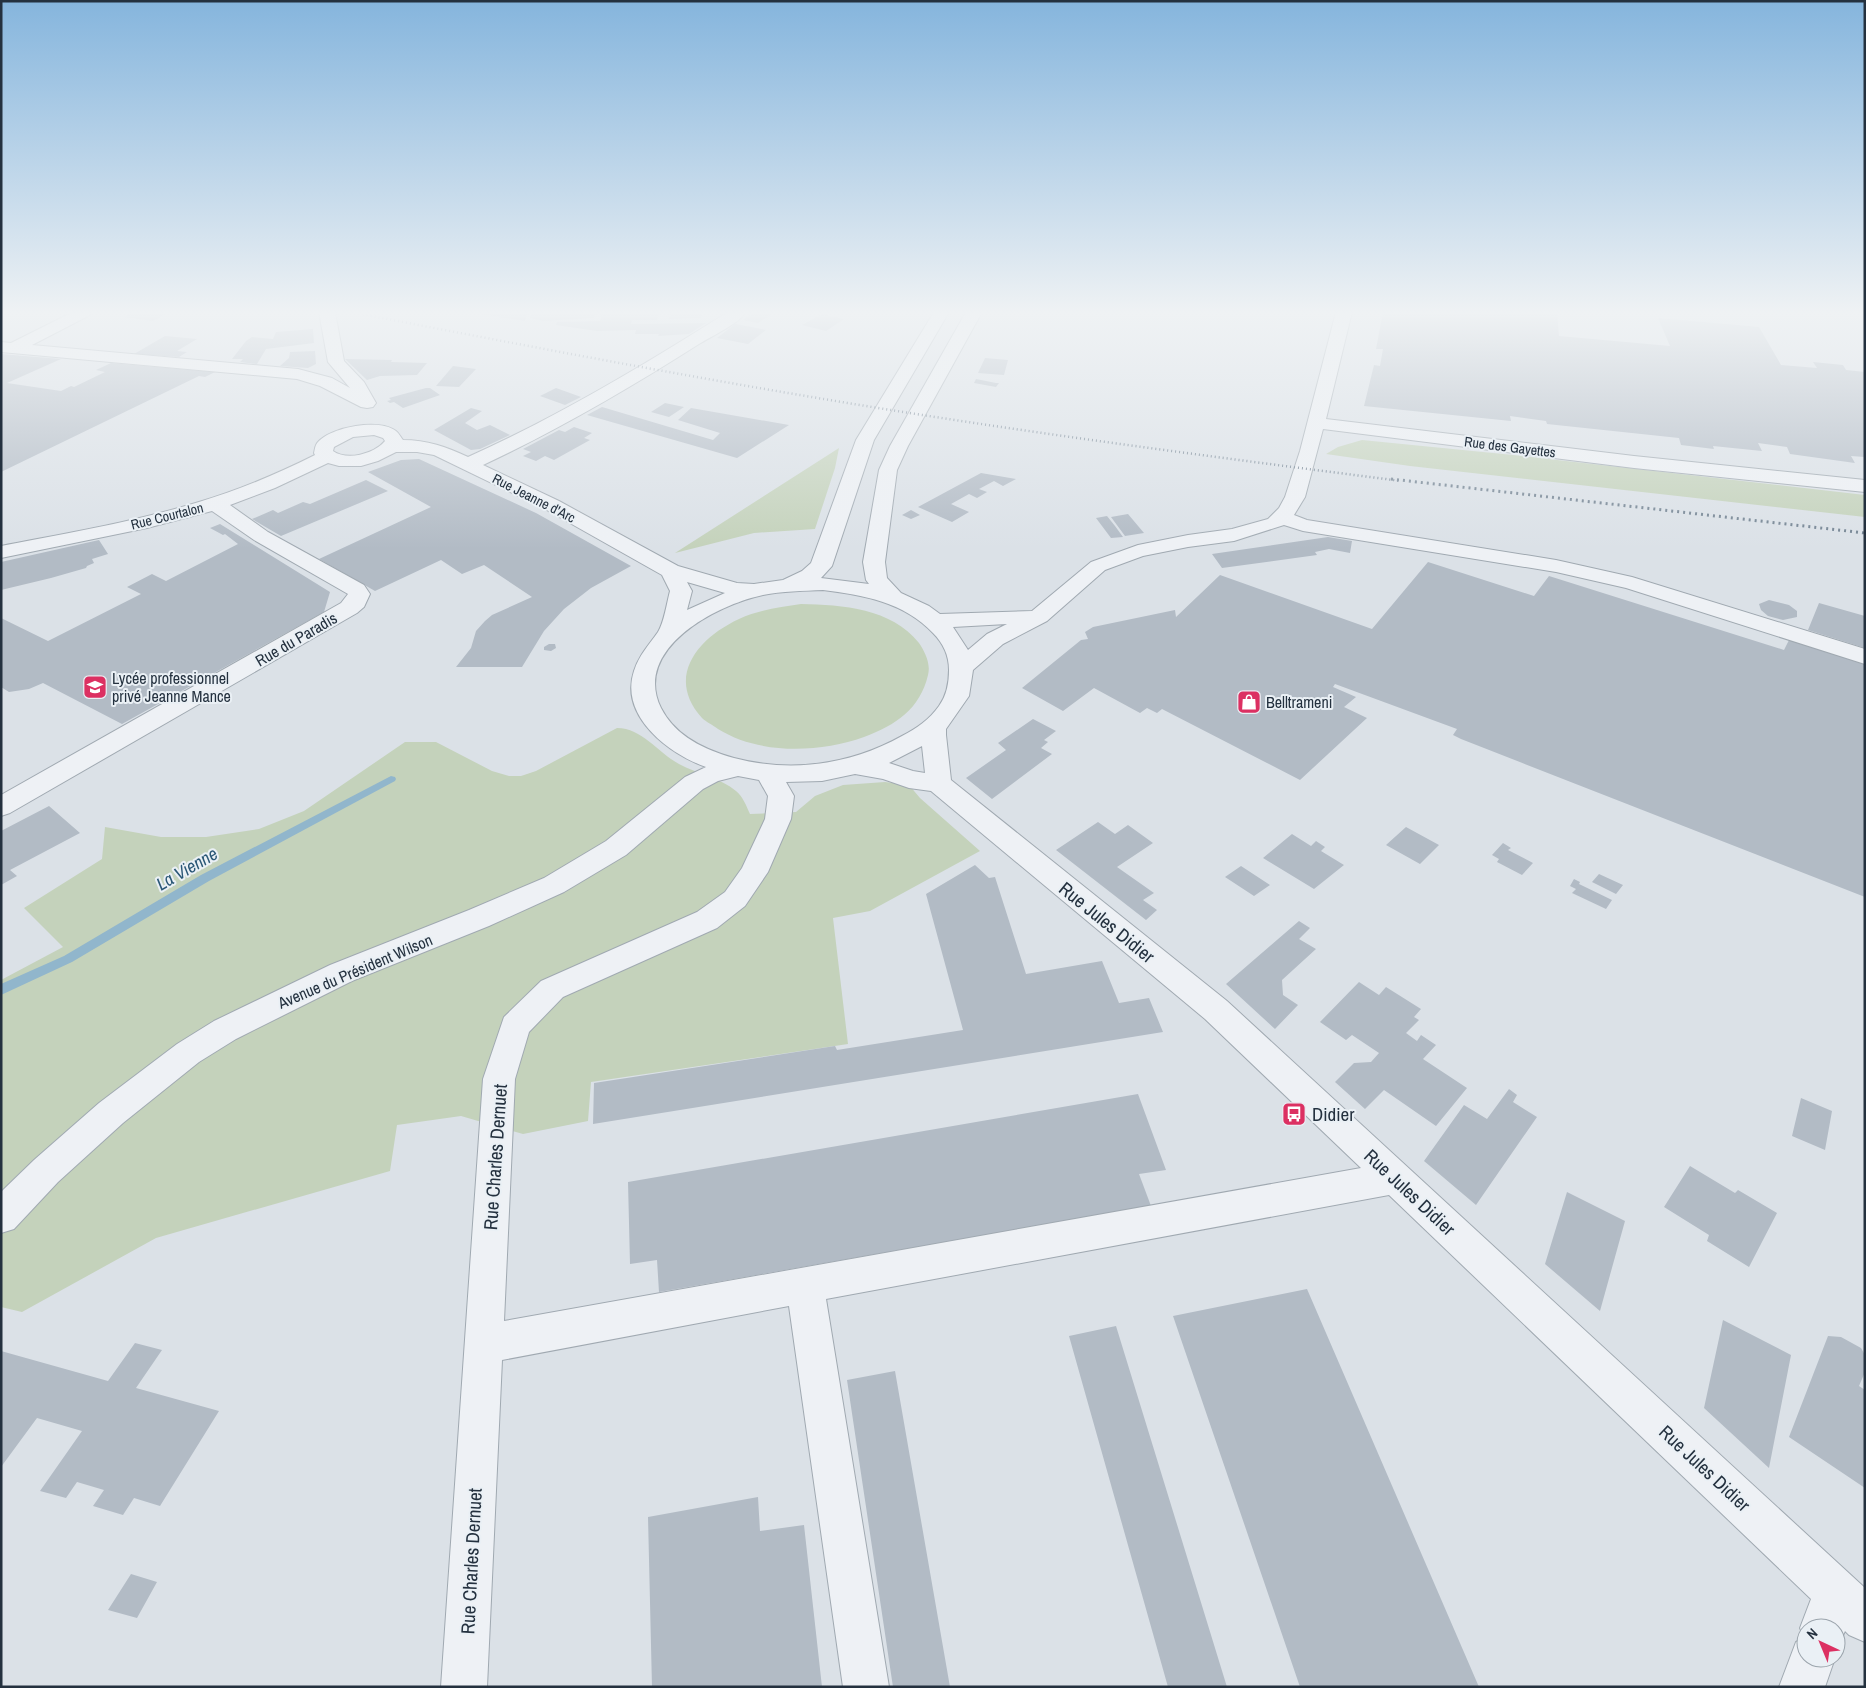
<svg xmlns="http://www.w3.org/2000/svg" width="1866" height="1688" font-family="'Archivo Narrow',sans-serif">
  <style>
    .green { fill: #c4d2bb }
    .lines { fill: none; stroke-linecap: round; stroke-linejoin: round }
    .stream { fill: #91b6cc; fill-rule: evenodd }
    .building { fill: #b2bbc5 }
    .minor-casing { stroke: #a0a9b1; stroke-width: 2 }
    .minor { fill: #eef1f5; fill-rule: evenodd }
    .rail-far1 { stroke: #738392; stroke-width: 2.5; stroke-dasharray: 1 3; stroke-linecap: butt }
    .rail { stroke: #738392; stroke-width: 3; stroke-dasharray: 2 4; stroke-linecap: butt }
    .labels { text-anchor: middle; stroke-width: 4; stroke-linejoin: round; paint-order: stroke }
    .far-street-label { font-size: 14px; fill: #24313f; stroke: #eaf0f5 }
    .street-label { font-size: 16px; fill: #24313f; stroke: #eaf0f5 }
    .poi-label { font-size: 16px; fill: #24313f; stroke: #eaf0f5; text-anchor: start }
    .water-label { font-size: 18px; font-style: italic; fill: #2a5776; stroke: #eaf0f5 }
    .near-street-label { font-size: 19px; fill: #24313f; stroke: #eaf0f5 }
    .near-poi-label { font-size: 19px; fill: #24313f; stroke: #eaf0f5; text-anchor: start }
  </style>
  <rect width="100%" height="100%" fill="#dbe1e7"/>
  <path class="green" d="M 1362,440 L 1513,455 L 1865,495 L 1865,517 L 1410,466 L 1326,454 L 1338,447 Z
    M 839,448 L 835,468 L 815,529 L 754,533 L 675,553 Z
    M 801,604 C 843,605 891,608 919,643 C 925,652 931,664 928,675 C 920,709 896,725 864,737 C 819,753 760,755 718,729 C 713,725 706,722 702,718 C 665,677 698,638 739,619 C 759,610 780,607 801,604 Z
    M 617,728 C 642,728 657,752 679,764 C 697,774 721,778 736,791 C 743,797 746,805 750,814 L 796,812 L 815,796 L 843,785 L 885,782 L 909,785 L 920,798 L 980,851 L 870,911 L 833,918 L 848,1044 L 591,1082 L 588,1121 L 523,1134 L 461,1116 L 397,1125 L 390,1171 L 156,1238 L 22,1312 L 1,1307 L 1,980 L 63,947 L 24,908 L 102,859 L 105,827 L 161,837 L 206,837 L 259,829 L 304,811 L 405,742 L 436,742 L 492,771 L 509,776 L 521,776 L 536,771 Z"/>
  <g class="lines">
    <path class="stream" d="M 391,776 L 395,777 L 396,779 L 395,781 L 209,881 L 72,962 L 1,995 L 1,984 L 64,956 L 201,875 Z"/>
  </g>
  <path class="building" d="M 134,312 L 169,312 L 153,321 L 124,317 Z
    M 467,312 L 528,312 L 525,321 Z
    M 532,312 L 595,312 L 594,318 L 543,321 L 530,318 Z
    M 602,312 L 659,312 L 657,320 L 632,320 L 631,324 L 706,323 L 689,334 L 658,336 L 659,334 L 635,334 L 636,330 L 597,331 L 556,325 L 557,322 L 600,321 Z
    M 671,312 L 702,313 L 701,318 L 669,319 Z
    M 754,312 L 771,312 L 774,313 L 758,323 L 743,320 Z
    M 1383,312 L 1557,312 L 1559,336 L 1670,346 L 1658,318 L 1759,327 L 1781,365 L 1817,368 L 1813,362 L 1843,365 L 1846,370 L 1865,372 L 1865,457 L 1851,456 L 1855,463 L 1790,454 L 1787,447 L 1758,443 L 1762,451 L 1713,446 L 1714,449 L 1681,445 L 1679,438 L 1547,424 L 1546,421 L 1510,416 L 1511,421 L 1364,406 L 1374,365 L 1380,366 L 1383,349 L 1376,349 Z
    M 822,314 L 844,319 L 826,331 L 802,325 Z
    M 735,324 L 736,324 L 766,330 L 748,344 L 717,338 Z
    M 313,329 L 314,343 L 266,349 L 257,364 L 240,362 L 243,359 L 232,359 L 246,341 L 252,337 L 273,339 L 276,332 Z
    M 165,336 L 197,339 L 177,351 L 187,352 L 179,357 L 134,354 Z
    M 315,351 L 316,364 L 308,368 L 280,366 L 289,358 L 290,352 Z
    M 1,354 L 61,359 L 7,383 L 61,391 L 71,386 L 74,387 L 105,372 L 96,370 L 111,363 L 215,372 L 205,377 L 199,376 L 1,472 Z
    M 985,358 L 1008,360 L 1004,375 L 978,373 Z
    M 345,359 L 392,360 L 391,362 L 427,363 L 417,375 L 380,376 L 367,380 Z
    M 453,366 L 476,369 L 459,387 L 436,386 Z
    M 976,379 L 996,383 L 999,383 L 996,387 L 974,383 Z
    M 426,388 L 430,388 L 440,395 L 403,408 L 394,402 L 390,403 L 387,401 L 391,400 L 389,398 Z
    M 556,388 L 570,393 L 581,397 L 565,405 L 540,396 Z
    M 665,403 L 684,407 L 669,417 L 651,412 Z
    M 602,407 L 713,440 L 720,433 L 678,420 L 691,408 L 789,425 L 737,458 L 587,415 Z
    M 471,408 L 482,411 L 465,423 L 477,430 L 490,425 L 510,435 L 480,449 L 471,450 L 434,430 Z
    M 574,427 L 592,433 L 584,438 L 590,440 L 554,460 L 545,456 L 536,461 L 523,456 L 531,452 L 523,449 L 559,430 L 565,432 Z
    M 419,459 L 536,513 L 631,566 L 591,588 L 564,609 L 544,631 L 522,667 L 456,667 L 471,648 L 476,631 L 485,621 L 492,615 L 532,597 L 484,565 L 462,574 L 441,560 L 375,591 L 319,559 L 431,507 L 368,472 L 401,460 Z
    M 981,473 L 1016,479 L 1003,486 L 994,481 L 979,489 L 987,492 L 977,498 L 969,494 L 951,504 L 969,512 L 952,522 L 918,507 Z
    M 366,480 L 388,491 L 281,536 L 252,519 L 273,510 L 278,513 L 303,502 L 310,504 Z
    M 911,510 L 920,515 L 911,519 L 902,515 Z
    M 1128,514 L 1144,533 L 1125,536 L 1111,517 Z
    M 1107,516 L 1115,526 L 1123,537 L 1111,538 L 1096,518 Z
    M 220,524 L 330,592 L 324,612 L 122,724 L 43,683 L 29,689 L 9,692 L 1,687 L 1,618 L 48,641 L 141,594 L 127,587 L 152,574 L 166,581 L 238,544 L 225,534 L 223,535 L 210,528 Z
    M 1328,537 L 1352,541 L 1350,553 L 1329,549 L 1315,552 L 1317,555 L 1222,568 L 1212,554 Z
    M 99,540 L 108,554 L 92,559 L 94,563 L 87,566 L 86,568 L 51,578 L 1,590 L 1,562 Z
    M 1428,562 L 1534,596 L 1549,576 L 1784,650 L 1790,638 L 1865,662 L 1865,897 L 1461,739 L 1453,735 L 1457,729 L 1335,684 L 1333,687 L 1356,697 L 1344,707 L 1367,718 L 1300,780 L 1162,709 L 1157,713 L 1147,708 L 1140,713 L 1094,688 L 1063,711 L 1022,688 L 1081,640 L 1088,639 L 1085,632 L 1093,627 L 1175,610 L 1176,617 L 1220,575 L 1372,629 Z
    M 1769,600 L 1789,605 L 1797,611 L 1797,617 L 1783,620 L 1768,616 L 1761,610 L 1759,604 Z
    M 1819,603 L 1865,616 L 1865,648 L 1808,630 Z
    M 549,644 L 555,644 L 556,648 L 551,651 L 544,650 L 544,647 Z
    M 1033,719 L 1056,731 L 1044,740 L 1048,742 L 1041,748 L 1052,754 L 992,799 L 966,778 L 1006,750 L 998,743 Z
    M 49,806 L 80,833 L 10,870 L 17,876 L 1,885 L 1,831 Z
    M 1098,822 L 1115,834 L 1128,825 L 1153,843 L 1117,867 L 1154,893 L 1143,900 L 1157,910 L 1146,920 L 1056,850 Z
    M 1406,827 L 1439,845 L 1420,864 L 1386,845 Z
    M 1292,834 L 1311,846 L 1316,841 L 1325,847 L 1321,851 L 1344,865 L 1314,889 L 1263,858 Z
    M 1503,843 L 1511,848 L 1508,850 L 1533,863 L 1522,875 L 1497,862 L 1499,859 L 1492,855 Z
    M 975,865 L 989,878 L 995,877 L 1026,974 L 1102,961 L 1119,1003 L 1149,998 L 1163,1032 L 593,1124 L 594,1083 L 835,1046 L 837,1050 L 963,1030 L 926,894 Z
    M 1241,866 L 1270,885 L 1254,896 L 1225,877 Z
    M 1599,874 L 1623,885 L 1616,894 L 1592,882 Z
    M 1574,879 L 1580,882 L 1579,884 L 1612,900 L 1606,909 L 1572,893 L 1576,889 L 1570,886 Z
    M 1299,921 L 1310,928 L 1299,939 L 1316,949 L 1282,980 L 1283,995 L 1298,1005 L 1275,1029 L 1226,984 Z
    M 1359,982 L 1379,995 L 1386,987 L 1421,1009 L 1414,1017 L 1419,1020 L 1406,1033 L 1417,1041 L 1421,1035 L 1436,1045 L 1423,1059 L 1467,1088 L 1436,1126 L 1384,1090 L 1365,1109 L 1335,1082 L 1354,1063 L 1371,1062 L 1379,1053 L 1352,1035 L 1346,1040 L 1320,1022 Z
    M 1509,1089 L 1517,1095 L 1513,1102 L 1537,1117 L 1476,1205 L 1424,1161 L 1464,1105 L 1487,1119 Z
    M 1138,1094 L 1166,1170 L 1139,1174 L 1151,1206 L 659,1292 L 657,1260 L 630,1264 L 628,1182 Z
    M 1801,1098 L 1832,1111 L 1825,1150 L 1792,1136 Z
    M 1690,1166 L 1735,1193 L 1738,1190 L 1777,1213 L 1749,1267 L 1707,1241 L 1709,1235 L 1664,1207 Z
    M 1567,1192 L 1625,1221 L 1600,1311 L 1545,1264 Z
    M 1307,1289 L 1479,1687 L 1300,1687 L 1173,1316 Z
    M 1723,1320 L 1791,1355 L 1769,1468 L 1704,1408 Z
    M 1116,1326 L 1227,1687 L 1168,1687 L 1069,1336 Z
    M 1828,1336 L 1841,1337 L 1861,1348 L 1865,1355 L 1865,1372 L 1859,1386 L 1865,1390 L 1865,1488 L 1789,1437 Z
    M 135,1343 L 162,1350 L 136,1388 L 219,1411 L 160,1506 L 134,1498 L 123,1515 L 93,1506 L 104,1490 L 77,1482 L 66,1498 L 40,1491 L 82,1431 L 37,1418 L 1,1467 L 1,1351 L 108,1381 Z
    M 895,1371 L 950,1687 L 893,1687 L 847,1380 Z
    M 758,1497 L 760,1531 L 804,1525 L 822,1687 L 652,1687 L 648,1517 Z
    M 131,1574 L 157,1582 L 137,1618 L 108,1610 Z"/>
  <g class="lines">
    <g class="minor-casing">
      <path id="minor" d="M 73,312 L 92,312 L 90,315 L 32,345 L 298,369 L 332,378 L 350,388 L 328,362 L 319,312 L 335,312 L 344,361 L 364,382 L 376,403 L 373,407 L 367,408 L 361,407 L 320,386 L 297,379 L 1,352 L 1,342 L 11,343 Z
        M 728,312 L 746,312 C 738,324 712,336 699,344 C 630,388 558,430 483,465 L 559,501 L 678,566 L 737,583 L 754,584 L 783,580 L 802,571 L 811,563 L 856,440 L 934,312 L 949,312 L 874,440 L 832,566 L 821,578 L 869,584 L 866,580 L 863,562 L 879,470 L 890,446 L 966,312 L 982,312 L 908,446 L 897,470 L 885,562 L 887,578 L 901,593 L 929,606 L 940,614 L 1032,611 L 1091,562 L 1138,545 L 1188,535 L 1232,529 L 1268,519 L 1279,508 L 1285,497 L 1300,451 L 1336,312 L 1352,312 L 1326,419 L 1634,456 L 1865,480 L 1865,492 L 1634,468 L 1323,429 L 1305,497 L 1294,515 L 1307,520 L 1556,560 L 1632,577 L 1865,649 L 1865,664 L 1626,588 L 1556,572 L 1303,531 L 1284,525 L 1234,541 L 1188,547 L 1143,556 L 1105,570 L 1047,621 L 1003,644 L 973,670 L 969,696 L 946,729 L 946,735 L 951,780 L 1227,1001 L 1865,1588 L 1865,1642 L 1849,1635 L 1845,1631 L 1839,1644 L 1836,1645 L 1836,1628 L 1806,1628 L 1806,1658 L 1835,1658 L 1825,1687 L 1779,1687 L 1796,1642 L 1804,1638 L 1800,1628 L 1811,1599 L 1389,1195 L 826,1299 L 889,1687 L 843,1687 L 789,1306 L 502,1360 L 487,1687 L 441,1687 L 483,1079 L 504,1017 L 541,981 L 697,912 L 725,892 L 742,868 L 765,819 L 768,796 L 759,780 L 738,776 L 718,781 L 703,789 L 626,855 L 564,892 L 489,926 L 352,981 L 236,1039 L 199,1062 L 123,1123 L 58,1182 L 14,1229 L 1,1233 L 1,1192 L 34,1160 L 99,1103 L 177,1044 L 214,1021 L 330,965 L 469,910 L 544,878 L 606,841 L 685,777 L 706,767 C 669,754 619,716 634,671 C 639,655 649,645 658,632 C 664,623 667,602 670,591 L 662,575 L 545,509 L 434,455 L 417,452 L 396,452 L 378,461 L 361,466 L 339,466 L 328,463 L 275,488 L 230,505 L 268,532 L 364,585 L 370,594 L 364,607 L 357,613 L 10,813 L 1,816 L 1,795 L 341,603 L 348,594 L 254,540 L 212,511 L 147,528 L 1,558 L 1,546 C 67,533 134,522 199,502 C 239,490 277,474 315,455 L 314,453 C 315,449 315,445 318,442 C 331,427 380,418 396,431 C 399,433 401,438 403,440 C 427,440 447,447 468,457 C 559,416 644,365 728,312 ZM 374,435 L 383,438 L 385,441 C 374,454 347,461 333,451 L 334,447 L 353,437 ZM 687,582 L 725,593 L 687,610 L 692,591 ZM 823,590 C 863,595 904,602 933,633 C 943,643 949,655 949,670 C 949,682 947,695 939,706 C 929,720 917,728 902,736 C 850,765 791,773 734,758 C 705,750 675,736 661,708 C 632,649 716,605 763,595 C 782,591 803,591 823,590 ZM 1007,624 L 987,634 L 968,650 L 953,627 ZM 922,746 L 925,773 L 913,771 L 889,763 ZM 855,774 L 883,779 L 909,788 L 931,791 L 1205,1019 L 1361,1168 L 504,1321 L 515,1079 L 529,1032 L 563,997 L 717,928 L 745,906 L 768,872 L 791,819 L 794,796 L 786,782 L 822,781 Z"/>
    </g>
    <use href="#minor" class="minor"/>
    <path class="rail-far1" d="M 351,312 C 522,345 694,378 866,406 C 1044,435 1222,458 1401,481"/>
    <path class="rail" d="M 1391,479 L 1865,533"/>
  </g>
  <linearGradient id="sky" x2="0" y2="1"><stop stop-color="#85b5dd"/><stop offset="0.57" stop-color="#eff2f4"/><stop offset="1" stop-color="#eff2f4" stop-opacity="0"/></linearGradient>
  <rect width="1866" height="549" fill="url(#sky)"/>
  <defs>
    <g id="school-square" transform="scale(1.25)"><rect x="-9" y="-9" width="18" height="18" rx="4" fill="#dc3062" stroke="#eaf0f5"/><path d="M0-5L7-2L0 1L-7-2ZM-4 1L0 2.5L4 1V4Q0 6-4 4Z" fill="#fff"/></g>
    <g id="shop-square" transform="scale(1.25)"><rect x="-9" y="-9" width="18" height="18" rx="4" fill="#dc3062" stroke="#eaf0f5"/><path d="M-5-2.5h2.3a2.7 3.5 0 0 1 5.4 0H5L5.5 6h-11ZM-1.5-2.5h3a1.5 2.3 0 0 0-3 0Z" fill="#fff"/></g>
    <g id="bus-square" transform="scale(1.25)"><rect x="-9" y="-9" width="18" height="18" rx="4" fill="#dc3062" stroke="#eaf0f5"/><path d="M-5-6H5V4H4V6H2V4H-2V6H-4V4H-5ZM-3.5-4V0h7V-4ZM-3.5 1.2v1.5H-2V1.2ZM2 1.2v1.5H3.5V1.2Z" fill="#fff"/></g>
  </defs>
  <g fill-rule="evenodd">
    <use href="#school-square" x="95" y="687"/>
    <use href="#shop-square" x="1249" y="702"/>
    <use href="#bus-square" x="1294" y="1114"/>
  </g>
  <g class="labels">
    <g class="far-street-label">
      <text transform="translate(1510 447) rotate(7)" y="5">Rue des Gayettes</text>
      <text transform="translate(534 498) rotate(27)" y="5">Rue Jeanne d'Arc</text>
      <text transform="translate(167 516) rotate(-14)" y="5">Rue Courtalon</text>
    </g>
    <g class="street-label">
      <text transform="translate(296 639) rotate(-30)" y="6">Rue du Paradis</text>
      <text transform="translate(355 971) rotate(-23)" y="6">Avenue du Président Wilson</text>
    </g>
    <g class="poi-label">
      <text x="112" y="684">Lycée professionnel<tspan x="112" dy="18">privé Jeanne Mance</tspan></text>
      <text x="1266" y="708">Belltrameni</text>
    </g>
    <g class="water-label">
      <text transform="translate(187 869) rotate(-30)" y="6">La Vienne</text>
    </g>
    <g class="near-street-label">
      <text transform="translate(1107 922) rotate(39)" y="7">Rue Jules Didier</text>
      <text transform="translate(495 1157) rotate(-86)" y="7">Rue Charles Dernuet</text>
      <text transform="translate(1410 1192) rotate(43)" y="7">Rue Jules Didier</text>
      <text transform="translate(1705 1468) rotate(43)" y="7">Rue Jules Didier</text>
      <text transform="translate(471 1561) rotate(-87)" y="7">Rue Charles Dernuet</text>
    </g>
    <g class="near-poi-label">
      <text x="1312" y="1121">Didier</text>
    </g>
  </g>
  <rect width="1866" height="1688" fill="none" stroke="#24313f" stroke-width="5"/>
  <g transform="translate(1821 1643) rotate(316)"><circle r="24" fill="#eaf0f5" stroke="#9ba4ac"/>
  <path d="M0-4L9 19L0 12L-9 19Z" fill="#dc3062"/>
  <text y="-8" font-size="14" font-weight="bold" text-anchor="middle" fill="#24313f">N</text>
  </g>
</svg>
